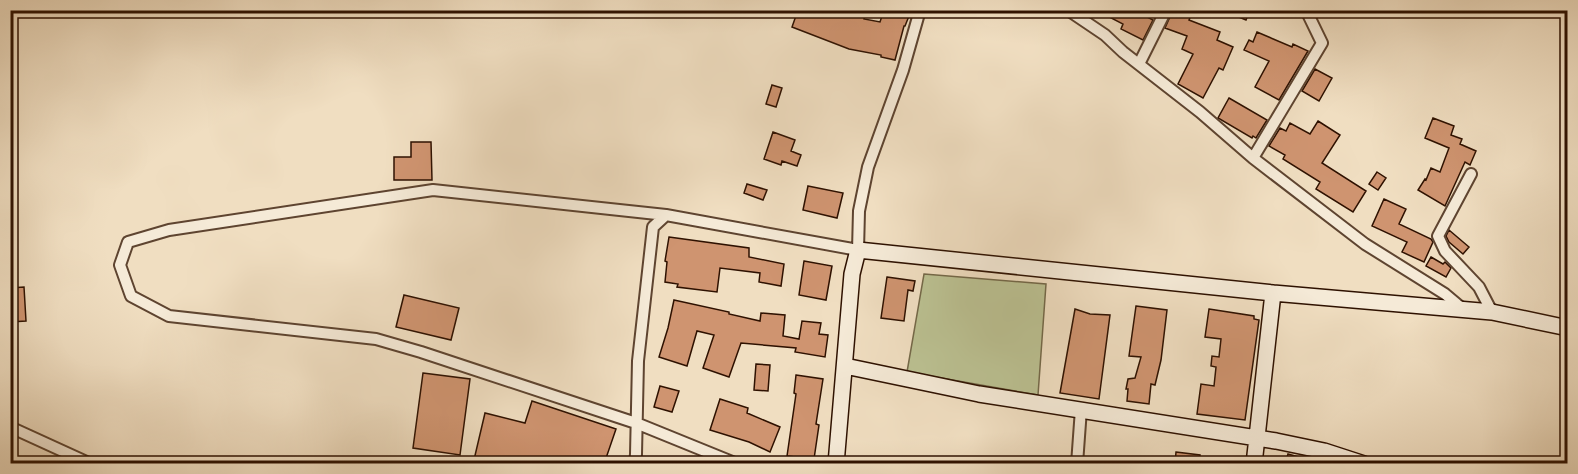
<svg xmlns="http://www.w3.org/2000/svg" width="1578" height="474" font-family="Cardo,serif">
  <style>
    .green { fill: #bbc192; stroke: #746949; stroke-width: 1.5 }
    .building { fill: #cf9470; stroke: #2e1100; stroke-width: 1.5 }
    .lines { fill: none; stroke-linecap: round; stroke-linejoin: round }
    .street-casing { stroke: #5e4430; stroke-width: 14 }
    .secondary-casing { stroke: #2e1100; stroke-width: 18 }
    .street { stroke: #f5ead7; stroke-width: 10 }
    .secondary { stroke: #f5ead7; stroke-width: 15 }
  </style>
  <rect width="100%" height="100%" fill="#f0dec1"/>
  <filter id="stains"><feTurbulence type="fractalNoise" baseFrequency=".00333" numOctaves="4"/><feColorMatrix values="0 0 0 0 .2 0 0 0 0 .09 0 0 0 0 .02 0 0 0 .5 -.17"/></filter>
  <radialGradient id="worn" r=".72"><stop offset=".6" stop-color="#630" stop-opacity="0"/><stop offset="1" stop-color="#630" stop-opacity=".3"/></radialGradient>
  <path class="green" d="M 924,274 L 1046,284 L 1038,395 L 907,372 Z"/>
  <path class="building" d="M 798,10 L 847,10 L 865,14 L 864,19 L 880,22 L 884,10 L 892,10 L 909,16 L 905,26 L 904,26 L 895,60 L 881,57 L 881,55 L 849,49 L 792,27 Z
    M 1096,10 L 1134,10 L 1153,20 L 1143,40 L 1121,29 L 1123,24 Z
    M 1173,10 L 1193,10 L 1189,20 L 1220,32 L 1217,40 L 1233,47 L 1223,70 L 1219,68 L 1203,98 L 1178,84 L 1193,54 L 1182,49 L 1187,36 L 1165,28 Z
    M 1222,10 L 1250,10 L 1246,20 Z
    M 1257,32 L 1292,47 L 1293,44 L 1308,51 L 1279,100 L 1255,87 L 1269,61 L 1244,50 L 1249,40 L 1253,42 Z
    M 1315,69 L 1332,78 L 1319,101 L 1302,91 Z
    M 772,85 L 782,88 L 776,107 L 766,104 Z
    M 1229,98 L 1267,120 L 1256,138 L 1253,136 L 1252,138 L 1218,118 Z
    M 1433,118 L 1454,126 L 1451,135 L 1462,139 L 1460,144 L 1476,151 L 1470,165 L 1465,162 L 1445,206 L 1418,190 L 1425,179 L 1426,180 L 1431,168 L 1440,172 L 1449,148 L 1425,138 Z
    M 1318,121 L 1340,135 L 1322,163 L 1366,191 L 1353,212 L 1316,189 L 1320,182 L 1283,159 L 1285,155 L 1269,146 L 1280,128 L 1286,131 L 1290,123 L 1310,134 Z
    M 773,132 L 795,140 L 791,151 L 801,155 L 797,166 L 782,161 L 781,165 L 764,159 Z
    M 411,142 L 431,142 L 432,180 L 394,180 L 394,157 L 411,157 Z
    M 1377,172 L 1386,178 L 1378,190 L 1369,184 Z
    M 747,184 L 767,190 L 763,200 L 744,193 Z
    M 808,186 L 843,193 L 837,218 L 803,210 Z
    M 1384,199 L 1406,209 L 1399,224 L 1431,239 L 1433,242 L 1424,262 L 1402,252 L 1407,242 L 1372,226 Z
    M 1449,230 L 1469,247 L 1463,254 L 1449,242 L 1446,236 Z
    M 669,237 L 749,248 L 749,257 L 784,264 L 781,286 L 759,282 L 760,273 L 720,268 L 717,292 L 677,287 L 678,284 L 665,282 L 667,262 L 665,261 Z
    M 1431,257 L 1443,264 L 1445,262 L 1451,268 L 1446,277 L 1426,266 Z
    M 804,261 L 832,266 L 826,300 L 799,295 Z
    M 887,277 L 915,281 L 913,291 L 908,290 L 904,321 L 881,318 Z
    M 24,287 L 26,321 L 10,322 L 10,288 Z
    M 404,295 L 459,308 L 451,340 L 396,327 Z
    M 674,300 L 729,312 L 729,314 L 760,321 L 761,313 L 785,315 L 783,336 L 799,339 L 802,321 L 821,323 L 819,334 L 828,335 L 825,357 L 795,352 L 796,348 L 741,343 L 729,377 L 703,368 L 714,335 L 697,331 L 687,366 L 659,357 L 668,328 Z
    M 1136,306 L 1167,310 L 1161,360 L 1155,385 L 1151,384 L 1149,404 L 1127,401 L 1128,389 L 1126,389 L 1128,379 L 1135,378 L 1141,357 L 1129,356 Z
    M 1075,309 L 1090,314 L 1110,315 L 1099,399 L 1060,393 Z
    M 1209,309 L 1254,316 L 1254,319 L 1259,320 L 1245,420 L 1197,414 L 1201,384 L 1214,386 L 1216,367 L 1211,366 L 1212,356 L 1219,357 L 1221,339 L 1205,337 Z
    M 756,364 L 770,365 L 768,391 L 754,390 Z
    M 423,373 L 470,379 L 460,455 L 413,448 Z
    M 796,375 L 823,379 L 816,424 L 819,425 L 814,459 L 787,456 L 796,394 L 794,393 Z
    M 660,386 L 679,391 L 672,412 L 654,407 Z
    M 720,399 L 748,408 L 747,413 L 780,427 L 770,452 L 749,442 L 710,430 Z
    M 532,401 L 616,429 L 604,464 L 473,464 L 485,413 L 525,423 Z
    M 1176,452 L 1200,455 L 1199,464 L 1175,464 Z
    M 1288,454 L 1313,461 L 1312,464 L 1285,464 Z"/>
  <g class="lines">
    <g class="street-casing">
      <path id="street" d="M 1068,10 L 1105,35 L 1123,52 L 1200,112 L 1253,158 L 1365,244 L 1445,294 L 1464,310
        M 1139,64 L 1166,10
        M 1253,158 L 1322,43 L 1306,10
        M 1471,174 L 1438,236 L 1445,251 L 1479,287 L 1492,312
        M 666,215 L 433,190 L 169,230 L 128,242 L 120,265 L 131,296 L 169,316 L 376,339 L 421,352 L 636,423 L 737,464
        M 10,427 L 91,464
        M 635,464 L 636,454 L 638,361 L 653,227 L 666,215 L 858,250 L 859,211 L 868,167 L 903,70 L 920,10
        M 1077,464 L 1081,409"/>
    </g>
    <g class="secondary-casing">
      <path id="secondary" d="M 845,366 L 979,394 L 1276,441 L 1324,451 L 1364,464
        M 836,464 L 852,274 L 858,250 L 1273,293 L 1492,312 L 1568,328
        M 1254,464 L 1273,293"/>
    </g>
    <use href="#street" class="street"/>
    <use href="#secondary" class="secondary"/>
  </g>
  <rect width="1578" height="474" fill="none" stroke="#f0dec1" stroke-width="36"/>
  <rect x="12" y="12" width="1554" height="450" fill="none" stroke="#2e1100" stroke-width="3"/>
  <rect x="18" y="18" width="1542" height="438" fill="none" stroke="#2e1100" stroke-width="1.5"/>
  <rect width="100%" height="100%" filter="url(#stains)"/>
  <rect width="100%" height="100%" fill="url(#worn)"/>
</svg>
